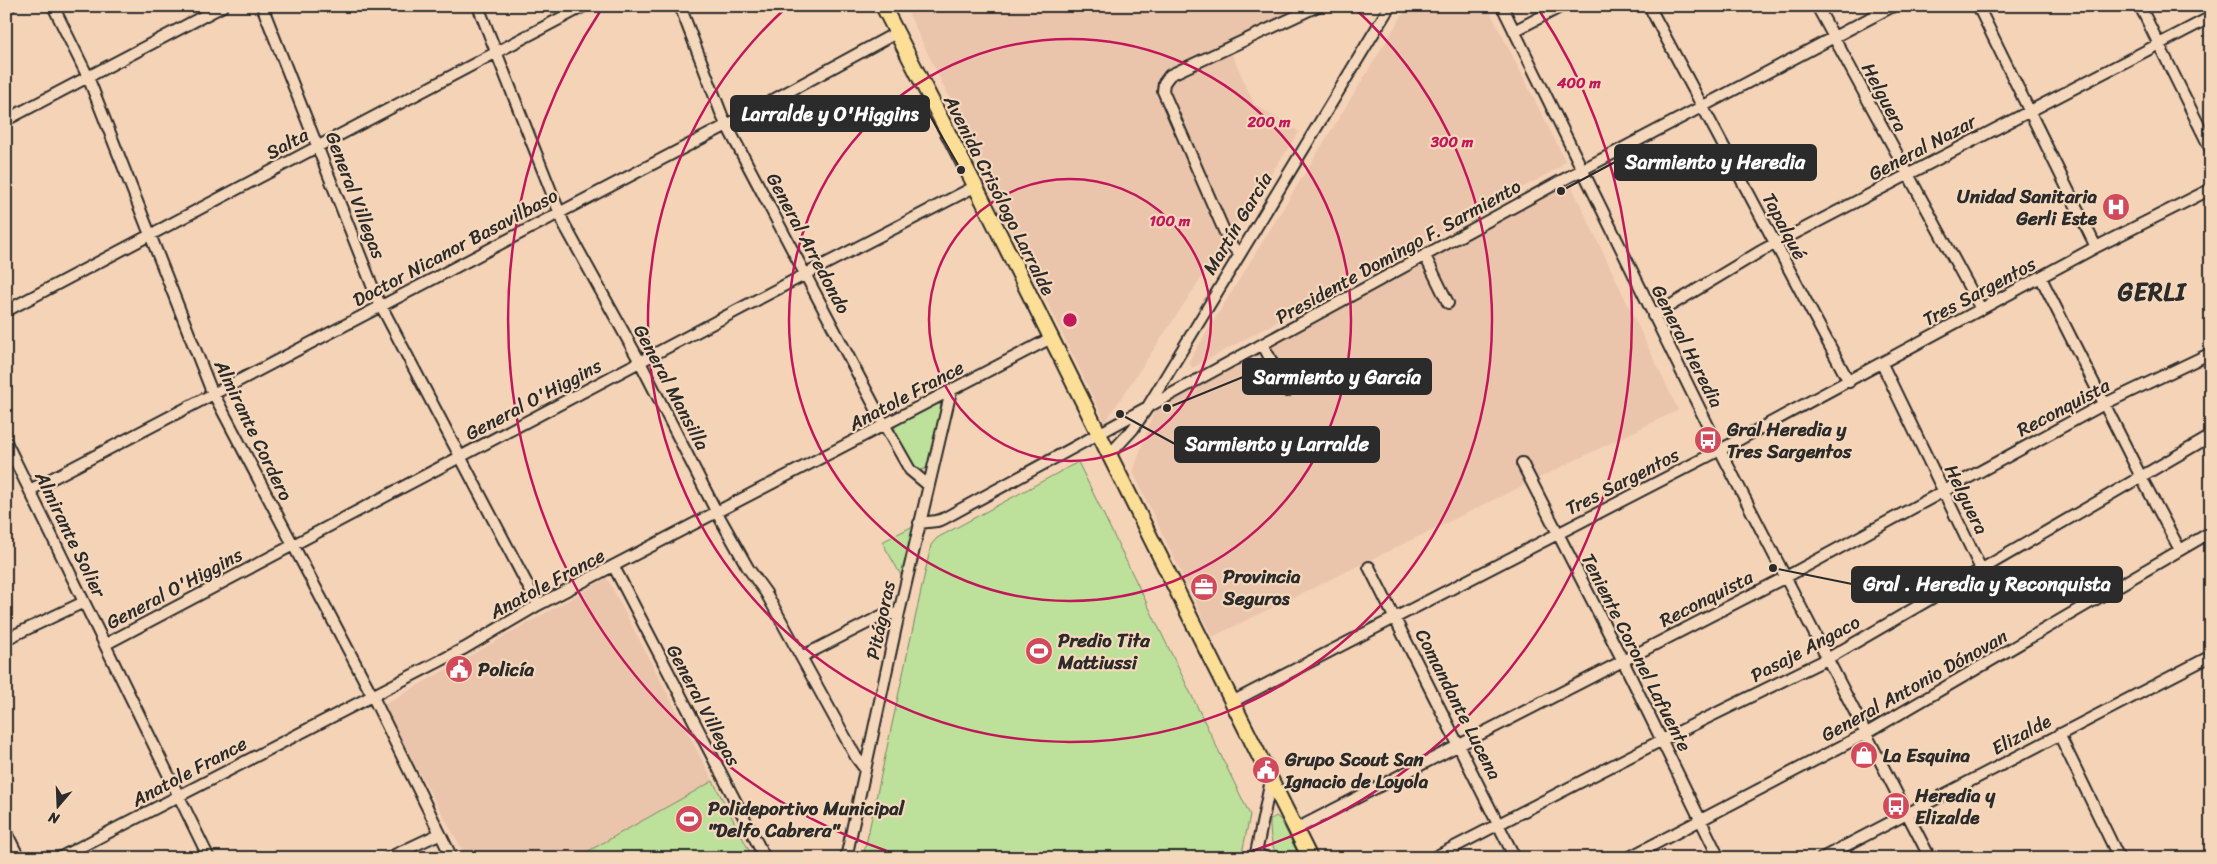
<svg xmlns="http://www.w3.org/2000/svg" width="2217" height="864" font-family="Sriracha,sans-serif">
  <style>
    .built { fill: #eac4ab }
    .green { fill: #bde09a; stroke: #748662 }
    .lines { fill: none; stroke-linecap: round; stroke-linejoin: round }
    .minor-casing { stroke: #2b2b2b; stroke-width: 14 }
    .major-casing { stroke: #2b2b2b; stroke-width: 18 }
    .minor { stroke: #f5d8bb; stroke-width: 10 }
    .major { stroke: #fcde96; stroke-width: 14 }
    .ring { fill: none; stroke: #c2185b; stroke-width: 2.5 }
    .labels { text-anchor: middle; stroke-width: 4.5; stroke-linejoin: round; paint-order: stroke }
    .street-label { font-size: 19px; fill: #2b2b2b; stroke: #f5d8bb }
    .poi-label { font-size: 19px; font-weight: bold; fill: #2b2b2b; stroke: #f5d8bb; text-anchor: start }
    .district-label { font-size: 24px; font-weight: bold; letter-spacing: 1px; fill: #2b2b2b; stroke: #f5d8bb }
    .centre { fill: #c2185b; stroke: #f5d8bb; stroke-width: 2.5 }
    .ring-label { font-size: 15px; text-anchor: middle; font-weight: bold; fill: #c2185b; stroke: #f5d8bb; stroke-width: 4.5; stroke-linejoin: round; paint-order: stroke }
    .leader { fill: none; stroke: #2b2b2b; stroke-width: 2 }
    .callout-dot { fill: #2b2b2b; stroke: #f5d8bb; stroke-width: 2 }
    .callout { fill: #2b2b2b; stroke: #2b2b2b; stroke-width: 2 }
    .callout-label { font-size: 20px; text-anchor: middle; font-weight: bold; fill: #fff }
  </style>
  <rect width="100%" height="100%" fill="#f5d3b7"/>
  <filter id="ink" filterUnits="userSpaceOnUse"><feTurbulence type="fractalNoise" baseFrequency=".02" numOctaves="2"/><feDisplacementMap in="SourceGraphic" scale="10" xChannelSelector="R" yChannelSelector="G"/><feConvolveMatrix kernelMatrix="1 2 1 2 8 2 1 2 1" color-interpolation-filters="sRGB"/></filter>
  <g filter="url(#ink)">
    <path class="built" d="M 905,6 L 1304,6 L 1226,41 L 1254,104 L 1299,132 L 1105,422 Z
      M 1408,6 L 1487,6 L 1565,160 L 1560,167 L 1192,368 L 1189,361 Z
      M 1570,183 L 1678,410 L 1212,637 L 1133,472 L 1159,396 Z
      M 607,578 L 713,781 L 576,858 L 467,858 L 382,706 Z"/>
    <path class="green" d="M 935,404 L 940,404 L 941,407 L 927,468 L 918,471 L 895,433 L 895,427 L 898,423 Z
      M 1078,462 L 1250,815 L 1241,858 L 863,858 L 931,545 L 937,538 Z
      M 915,525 L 902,577 L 882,542 Z
      M 713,781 L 753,858 L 576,858 Z
      M 1276,816 L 1281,820 L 1300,858 L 1278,858 C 1271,844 1270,835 1270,820 Z"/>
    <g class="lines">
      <g class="minor-casing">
        <path id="minor" d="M 53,6 L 88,77 L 210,387 L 372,695 L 452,858
          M 262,6 L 377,298 L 538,605
          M 478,6 L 564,224 L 640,362 L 716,511 L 748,568 L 766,593 L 856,757 L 865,769
          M 680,6 L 723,118 L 885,426 L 910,470 L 928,485
          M 1502,6 L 1720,450 L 1930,858
          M 1649,6 L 1849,382
          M 1817,6 L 1981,309
          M 1978,6 L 2096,247
          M 2140,6 L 2211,150
          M 6,8 L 10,6
          M 1514,31 L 1562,6
          M 6,120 L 223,6
          M 1239,254 L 1229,242 L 1163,91 L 1164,83 L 1170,75 L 1318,6
          M 1425,256 L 1448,303
          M 2041,278 L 2141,477 L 2180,550
          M 6,311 L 584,6
          M 1653,316 L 1761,251 L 2211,17
          M 1263,345 L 1287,391
          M 1882,364 L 1981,569
          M 6,442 L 209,858
          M 1110,454 L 1133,429 L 1147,408 L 1390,6
          M 1522,463 L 1623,661 L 1719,858
          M 30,490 L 727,125 L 896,33
          M 919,523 L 937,521 L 943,519 L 1557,183 L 1893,6
          M 614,567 L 765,858
          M 1369,567 L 1515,858
          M 6,639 L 84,602
          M 106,644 L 806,274 L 976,186
          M 801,657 L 883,615 L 899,613
          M 1232,702 L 1720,450 L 2096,247 L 2211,189
          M 2059,734 L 2119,858
          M 1296,829 L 1786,577 L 2104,404 L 2211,353
          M 6,832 L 19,858
          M 1256,852 L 1265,858
          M 59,858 L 465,648 L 538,605 L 1051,338
          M 388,858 L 439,834
          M 846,858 L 899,613 L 951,391
          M 1255,858 L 1271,780
          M 1433,858 L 1662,740 L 1827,659 L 2211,436
          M 1628,858 L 1865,734 L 2211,532
          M 1822,858 L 2211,656"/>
      </g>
      <g class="major-casing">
        <path id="major" d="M 883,6 L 986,207 L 1310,858"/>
      </g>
      <use href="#minor" class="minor"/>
      <use href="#major" class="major"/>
    </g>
  </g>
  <g class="ring">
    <circle cx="1070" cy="320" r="141"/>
    <circle cx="1070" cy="320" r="281"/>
    <path d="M1352 6A422 422 0 1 1 788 6"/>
    <path d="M906 857A562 562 0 0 1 601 10M1539 10A562 562 0 0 1 1234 857"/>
  </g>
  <defs>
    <g id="hospital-disc" transform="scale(1.4375)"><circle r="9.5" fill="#d1495b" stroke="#f5d8bb"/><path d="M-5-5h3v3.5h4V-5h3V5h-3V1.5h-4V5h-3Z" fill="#fff"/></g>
    <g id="bus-disc" transform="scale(1.4375)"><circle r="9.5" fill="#d1495b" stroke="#f5d8bb"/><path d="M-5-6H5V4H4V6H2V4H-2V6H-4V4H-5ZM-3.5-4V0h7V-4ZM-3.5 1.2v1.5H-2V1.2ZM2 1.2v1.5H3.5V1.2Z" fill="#fff"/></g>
    <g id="office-disc" transform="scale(1.4375)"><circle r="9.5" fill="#d1495b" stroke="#f5d8bb"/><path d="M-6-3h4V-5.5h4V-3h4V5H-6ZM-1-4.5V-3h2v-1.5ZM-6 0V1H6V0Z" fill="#fff"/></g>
    <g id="stadium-disc" transform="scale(1.4375)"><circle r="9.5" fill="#d1495b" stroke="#f5d8bb"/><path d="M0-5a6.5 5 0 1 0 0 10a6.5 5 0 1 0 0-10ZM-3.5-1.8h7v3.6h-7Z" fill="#fff"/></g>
    <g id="civic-disc" transform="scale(1.4375)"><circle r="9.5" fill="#d1495b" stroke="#f5d8bb"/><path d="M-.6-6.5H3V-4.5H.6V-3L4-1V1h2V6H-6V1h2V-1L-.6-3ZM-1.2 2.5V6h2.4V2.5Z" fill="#fff"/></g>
    <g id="shop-disc" transform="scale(1.4375)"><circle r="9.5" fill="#d1495b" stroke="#f5d8bb"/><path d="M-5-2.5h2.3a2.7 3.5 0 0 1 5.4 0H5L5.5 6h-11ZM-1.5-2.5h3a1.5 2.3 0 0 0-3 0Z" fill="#fff"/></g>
  </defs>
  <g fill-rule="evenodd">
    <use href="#hospital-disc" x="2116" y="207"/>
    <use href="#bus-disc" x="1708" y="440"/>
    <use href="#office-disc" x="1204" y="587"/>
    <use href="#stadium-disc" x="1039" y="651"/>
    <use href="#civic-disc" x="459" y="669"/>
    <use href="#shop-disc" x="1864" y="755"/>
    <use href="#civic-disc" x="1266" y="770"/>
    <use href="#bus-disc" x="1896" y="806"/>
    <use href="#stadium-disc" x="689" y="819"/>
  </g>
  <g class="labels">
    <g class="street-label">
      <text transform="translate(1885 97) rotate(62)" y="7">Helguera</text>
      <text transform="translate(287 143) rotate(-28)" y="7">Salta</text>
      <text transform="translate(1922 147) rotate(-28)" y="7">General Nazar</text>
      <text transform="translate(356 195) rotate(69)" y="7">General Villegas</text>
      <text transform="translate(1000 195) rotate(63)" y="7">Avenida Crisólogo Larralde</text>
      <text transform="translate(1237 223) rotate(-59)" y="7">Martín García</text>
      <text transform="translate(1785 226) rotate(62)" y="7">Tapalqué</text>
      <text transform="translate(809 243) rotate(62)" y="7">General Arredondo</text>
      <text transform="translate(455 247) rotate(-28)" y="7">Doctor Nicanor Basavilbaso</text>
      <text transform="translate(1398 251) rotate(-29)" y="7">Presidente Domingo F. Sarmiento</text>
      <text transform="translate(1979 291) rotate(-28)" y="7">Tres Sargentos</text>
      <text transform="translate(1688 346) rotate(63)" y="7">General Heredia</text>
      <text transform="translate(672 387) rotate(62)" y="7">General Mansilla</text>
      <text transform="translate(906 395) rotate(-28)" y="7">Anatole France</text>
      <text transform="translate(533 399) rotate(-28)" y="7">General O'Higgins</text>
      <text transform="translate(2063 407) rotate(-28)" y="7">Reconquista</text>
      <text transform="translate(254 430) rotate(64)" y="7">Almirante Cordero</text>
      <text transform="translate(1622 481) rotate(-27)" y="7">Tres Sargentos</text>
      <text transform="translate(1967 499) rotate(64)" y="7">Helguera</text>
      <text transform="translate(71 534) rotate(64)" y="7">Almirante Solier</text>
      <text transform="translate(547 583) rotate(-28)" y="7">Anatole France</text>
      <text transform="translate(174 588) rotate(-28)" y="7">General O'Higgins</text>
      <text transform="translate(1706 598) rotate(-27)" y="7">Reconquista</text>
      <text transform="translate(880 620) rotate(-78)" y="7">Pitágoras</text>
      <text transform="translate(1805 648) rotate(-28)" y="7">Pasaje Angaco</text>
      <text transform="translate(1637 652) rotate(63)" y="7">Teniente Coronel Lafuente</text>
      <text transform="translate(1914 685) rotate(-29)" y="7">General Antonio Dónovan</text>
      <text transform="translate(1459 704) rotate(63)" y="7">Comandante Lucena</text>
      <text transform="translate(704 705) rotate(62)" y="7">General Villegas</text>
      <text transform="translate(2021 734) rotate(-28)" y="7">Elizalde</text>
      <text transform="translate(189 771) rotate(-28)" y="7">Anatole France</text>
    </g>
    <g class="poi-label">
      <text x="2097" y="203" text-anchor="end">Unidad Sanitaria<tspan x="2097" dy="22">Gerli Este</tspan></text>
      <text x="1727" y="436">Gral Heredia y<tspan x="1727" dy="22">Tres Sargentos</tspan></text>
      <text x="1223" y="583">Provincia<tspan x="1223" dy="22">Seguros</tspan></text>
      <text x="1058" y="647">Predio Tita<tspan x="1058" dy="22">Mattiussi</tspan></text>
      <text x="478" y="676">Policía</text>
      <text x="1883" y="762">La Esquina</text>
      <text x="1285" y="766">Grupo Scout San<tspan x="1285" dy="22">Ignacio de Loyola</tspan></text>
      <text x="1915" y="802">Heredia y<tspan x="1915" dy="22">Elizalde</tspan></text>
      <text x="708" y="815">Polideportivo Municipal<tspan x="708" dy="22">"Delfo Cabrera"</tspan></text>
    </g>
    <g class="district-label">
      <text x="2152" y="300">GERLI</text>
    </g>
  </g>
  <circle cx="1070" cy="320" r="8" class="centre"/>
  <g class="ring-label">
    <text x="1579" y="88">400 m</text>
    <text x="1269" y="127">200 m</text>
    <text x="1452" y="147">300 m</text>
    <text x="1170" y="226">100 m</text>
  </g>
  <path class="leader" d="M961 170L929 114M1561 191L1615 162M1167 408L1243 377M1120 414L1175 444M1773 568L1852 584"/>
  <g class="callout-dot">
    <circle cx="961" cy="170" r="5"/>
    <circle cx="1561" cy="191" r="5"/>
    <circle cx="1167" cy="408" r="5"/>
    <circle cx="1120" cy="414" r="5"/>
    <circle cx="1773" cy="568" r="5"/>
  </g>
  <g class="callout">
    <rect x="731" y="96" width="198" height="35" rx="5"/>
    <rect x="1615" y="145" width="201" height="35" rx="5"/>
    <rect x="1243" y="359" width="188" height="35" rx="5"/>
    <rect x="1175" y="427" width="204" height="35" rx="5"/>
    <rect x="1852" y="567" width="270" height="35" rx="5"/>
  </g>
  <g class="callout-label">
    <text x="830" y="121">Larralde y O'Higgins</text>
    <text x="1715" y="169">Sarmiento y Heredia</text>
    <text x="1337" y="384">Sarmiento y García</text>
    <text x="1277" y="451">Sarmiento y Larralde</text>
    <text x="1987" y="591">Gral . Heredia y Reconquista</text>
  </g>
  <rect width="2217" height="864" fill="none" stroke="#f5d8bb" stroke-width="25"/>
  <rect x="12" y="12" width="2192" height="839" fill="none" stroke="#2b2b2b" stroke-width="2" filter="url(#ink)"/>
  <g transform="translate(58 806) rotate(199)" stroke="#f5d8bb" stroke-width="4" paint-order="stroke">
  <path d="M0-4L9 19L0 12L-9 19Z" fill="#2b2b2b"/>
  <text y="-8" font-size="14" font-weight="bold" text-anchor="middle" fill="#2b2b2b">N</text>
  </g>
</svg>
